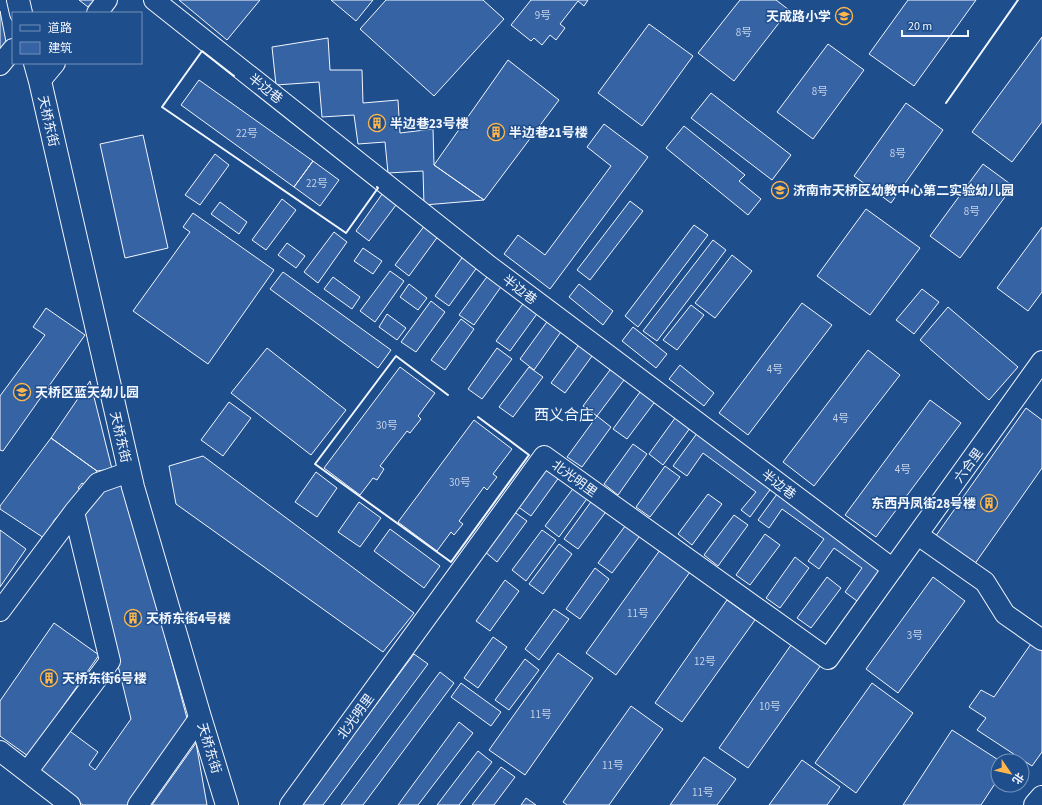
<svg xmlns="http://www.w3.org/2000/svg" width="1042" height="805" font-family="'Source Sans 3','Noto Sans SC',sans-serif">
  <style>
    .building { fill: #3563a3; stroke: #f2f6ff }
    .lines { fill: none; stroke-linecap: round; stroke-linejoin: round }
    .minor-casing { stroke: #f2f6ff; stroke-width: 22 }
    .tertiary-casing { stroke: #f2f6ff; stroke-width: 24 }
    .secondary-casing { stroke: #f2f6ff; stroke-width: 24 }
    .minor { stroke: #1f4e8c; stroke-width: 20 }
    .tertiary { stroke: #1f4e8c; stroke-width: 22 }
    .secondary { stroke: #1f4e8c; stroke-width: 22 }
    .wall { stroke: #f2f6ff; stroke-width: 2 }
    .labels { text-anchor: middle; stroke-width: 3; stroke-linejoin: round; paint-order: stroke }
    .number-label { font-size: 11px; fill: #c3d1e8 }
    .poi-label { font-size: 13px; font-weight: bold; fill: #f2f6ff; stroke: #1f4e8c; text-anchor: start }
    .street-label { font-size: 13px; fill: #f2f6ff; stroke: #1f4e8c }
    .quarter-label { font-size: 15px; fill: #f2f6ff; stroke: #1f4e8c }
  </style>
  <rect width="100%" height="100%" fill="#1f4e8c"/>
  <path class="building" d="M 79,0 L 94,0 L 88,7 Z
    M 179,0 L 260,0 L 227,40 Z
    M 331,0 L 373,0 L 356,21 Z
    M 386,0 L 483,0 L 504,19 L 434,96 L 360,29 Z
    M 531,0 L 588,0 L 584,6 L 578,1 L 560,24 L 565,28 L 556,40 L 550,35 L 542,45 L 534,38 L 531,41 L 511,25 Z
    M 740,0 L 776,0 L 789,10 L 734,81 L 698,53 Z
    M 908,0 L 976,0 L 914,86 L 869,54 Z
    M 0,11 L 6,42 L 0,51 Z
    M 649,24 L 693,56 L 642,126 L 598,93 Z
    M 1042,37 L 1042,122 L 1012,162 L 972,132 Z
    M 328,38 L 330,70 L 362,70 L 363,103 L 398,100 L 400,133 L 433,129 L 434,165 L 484,200 L 424,205 L 423,171 L 388,173 L 385,142 L 358,144 L 354,115 L 322,117 L 319,82 L 276,85 L 272,47 Z
    M 828,44 L 864,70 L 813,139 L 777,112 Z
    M 508,60 L 559,100 L 484,200 L 434,165 Z
    M 199,80 L 313,161 L 294,187 L 181,105 Z
    M 711,93 L 791,155 L 772,180 L 691,118 Z
    M 906,103 L 943,130 L 891,203 L 854,176 Z
    M 604,124 L 648,157 L 550,289 L 504,254 L 518,235 L 545,255 L 611,166 L 587,147 Z
    M 684,126 L 745,175 L 739,181 L 761,199 L 748,215 L 666,148 Z
    M 143,135 L 168,248 L 125,258 L 100,144 Z
    M 215,154 L 229,165 L 200,205 L 185,195 Z
    M 313,161 L 339,180 L 320,206 L 294,187 Z
    M 983,164 L 1013,186 L 960,258 L 930,236 Z
    M 385,190 L 399,201 L 369,241 L 356,231 Z
    M 282,199 L 296,210 L 266,250 L 252,240 Z
    M 630,201 L 643,211 L 590,280 L 577,270 Z
    M 220,202 L 247,222 L 239,234 L 211,214 Z
    M 866,209 L 920,248 L 870,315 L 817,276 Z
    M 193,213 L 274,270 L 208,364 L 133,311 L 190,232 L 183,227 Z
    M 425,225 L 439,235 L 409,276 L 395,265 Z
    M 694,225 L 708,235 L 638,327 L 625,316 Z
    M 1042,227 L 1042,292 L 1028,311 L 997,288 Z
    M 334,232 L 347,242 L 318,283 L 304,272 Z
    M 713,240 L 726,250 L 657,341 L 643,331 Z
    M 287,243 L 305,256 L 296,268 L 278,255 Z
    M 363,248 L 382,261 L 373,274 L 354,261 Z
    M 464,255 L 478,266 L 449,306 L 435,296 Z
    M 732,255 L 752,271 L 715,318 L 695,303 Z
    M 390,271 L 404,281 L 375,322 L 360,311 Z
    M 283,272 L 391,350 L 378,368 L 270,289 Z
    M 489,274 L 503,284 L 474,325 L 459,315 Z
    M 333,277 L 360,297 L 352,309 L 324,289 Z
    M 409,284 L 427,298 L 418,310 L 400,297 Z
    M 579,284 L 613,311 L 603,325 L 569,297 Z
    M 922,289 L 939,302 L 914,334 L 896,320 Z
    M 431,301 L 445,312 L 416,352 L 401,342 Z
    M 525,301 L 539,311 L 510,351 L 496,341 Z
    M 802,303 L 832,325 L 748,435 L 719,413 Z
    M 691,305 L 704,315 L 677,350 L 663,340 Z
    M 948,307 L 1018,367 L 989,400 L 920,340 Z
    M 46,308 L 85,335 L 3,451 L 0,450 L 0,396 L 45,335 L 33,327 Z
    M 387,314 L 406,328 L 397,340 L 379,327 Z
    M 461,319 L 474,329 L 445,370 L 431,360 Z
    M 549,319 L 563,329 L 534,370 L 520,359 Z
    M 633,327 L 667,354 L 656,368 L 622,341 Z
    M 581,342 L 595,352 L 565,393 L 551,383 Z
    M 267,348 L 346,410 L 311,455 L 231,393 Z
    M 497,348 L 512,359 L 482,399 L 468,389 Z
    M 868,350 L 900,375 L 814,486 L 783,462 Z
    M 680,365 L 714,393 L 704,406 L 669,379 Z
    M 613,366 L 627,376 L 597,416 L 583,406 Z
    M 400,367 L 435,393 L 418,416 L 421,419 L 410,433 L 407,431 L 380,466 L 384,469 L 377,480 L 373,478 L 360,495 L 324,468 Z
    M 529,367 L 543,377 L 513,417 L 499,407 Z
    M 90,381 L 112,469 L 97,471 L 51,438 Z
    M 643,388 L 657,399 L 627,439 L 613,429 Z
    M 930,400 L 961,423 L 876,537 L 845,515 Z
    M 229,402 L 251,418 L 223,456 L 201,440 Z
    M 1026,408 L 1042,420 L 1042,468 L 974,565 L 935,537 Z
    M 678,414 L 693,424 L 663,465 L 649,454 Z
    M 597,416 L 611,427 L 582,467 L 567,457 Z
    M 474,420 L 512,449 L 493,474 L 497,477 L 487,490 L 484,487 L 459,521 L 463,524 L 454,535 L 451,532 L 437,551 L 398,522 Z
    M 698,432 L 772,487 L 750,517 L 741,510 L 756,492 L 703,453 L 687,476 L 673,466 Z
    M 51,438 L 97,471 L 86,486 L 82,483 L 78,488 L 83,491 L 61,520 L 57,517 L 53,522 L 58,525 L 47,540 L 0,509 L 0,506 Z
    M 633,444 L 647,454 L 618,495 L 604,484 Z
    M 203,456 L 414,613 L 383,652 L 176,504 L 169,466 Z
    M 547,465 L 560,476 L 531,516 L 517,506 Z
    M 665,466 L 680,477 L 650,517 L 636,507 Z
    M 316,472 L 337,488 L 317,517 L 295,502 Z
    M 124,483 L 188,722 L 130,805 L 83,805 L 37,773 L 67,729 L 98,752 L 89,765 L 95,770 L 131,719 L 82,517 L 104,488 Z
    M 575,486 L 589,496 L 559,537 L 545,526 Z
    M 708,494 L 722,504 L 692,545 L 678,534 Z
    M 777,494 L 885,571 L 861,604 L 845,592 L 862,568 L 834,548 L 819,569 L 808,561 L 824,539 L 782,509 L 769,528 L 758,520 Z
    M 593,499 L 608,509 L 578,549 L 564,539 Z
    M 359,502 L 381,518 L 360,547 L 338,532 Z
    M 513,511 L 527,521 L 497,562 L 484,551 Z
    M 734,515 L 748,525 L 718,566 L 704,555 Z
    M 628,522 L 642,533 L 612,573 L 598,563 Z
    M 390,529 L 440,566 L 424,588 L 374,551 Z
    M 0,530 L 26,549 L 0,587 Z
    M 542,530 L 556,540 L 526,581 L 512,570 Z
    M 765,534 L 780,545 L 750,585 L 736,575 Z
    M 559,544 L 572,554 L 543,594 L 529,584 Z
    M 660,550 L 690,572 L 616,675 L 586,653 Z
    M 795,557 L 809,568 L 780,608 L 766,598 Z
    M 595,568 L 609,579 L 580,619 L 566,609 Z
    M 827,577 L 841,588 L 811,628 L 797,618 Z
    M 933,577 L 965,601 L 898,693 L 866,669 Z
    M 505,580 L 519,591 L 490,631 L 476,621 Z
    M 727,600 L 755,620 L 682,722 L 655,703 Z
    M 554,609 L 569,619 L 539,660 L 525,649 Z
    M 54,623 L 99,655 L 28,756 L 0,736 L 0,701 Z
    M 493,637 L 507,647 L 478,688 L 464,678 Z
    M 1035,638 L 1042,643 L 1042,752 L 1032,766 L 977,730 L 986,718 L 969,707 L 981,690 L 994,697 Z
    M 791,645 L 821,665 L 748,768 L 719,748 Z
    M 558,653 L 593,678 L 525,775 L 489,750 Z
    M 414,654 L 428,664 L 323,805 L 301,805 Z
    M 525,659 L 539,670 L 509,710 L 495,700 Z
    M 440,672 L 454,683 L 363,805 L 341,805 Z
    M 461,683 L 501,712 L 491,726 L 451,697 Z
    M 872,683 L 913,713 L 856,793 L 815,763 Z
    M 631,706 L 663,729 L 609,805 L 567,805 L 563,802 Z
    M 459,722 L 473,733 L 418,805 L 398,805 Z
    M 952,730 L 1000,761 L 998,761 L 998,779 L 981,805 L 903,805 Z
    M 196,743 L 207,805 L 152,805 Z
    M 478,751 L 492,762 L 459,805 L 437,805 Z
    M 704,757 L 736,779 L 717,805 L 670,805 Z
    M 802,760 L 840,787 L 827,805 L 769,805 Z
    M 501,767 L 515,777 L 494,805 L 472,805 Z
    M 526,798 L 536,805 L 521,805 Z"/>
  <g class="lines">
    <g class="minor-casing">
      <path id="minor" d="M 154,0 L 488,265 L 893,569
        M 97,13 L 107,0
        M 0,65 L 13,49
        M 40,81 L 55,63
        M 918,535 L 985,582 L 1005,614 L 1042,640
        M 0,611 L 74,512 L 98,483 L 129,472
        M 0,751 L 70,805
        M 27,772 L 110,661 L 74,512
        M 138,805 L 200,717
        M 290,805 L 544,456 L 828,659 L 1042,361"/>
    </g>
    <g class="tertiary-casing">
      <path id="tertiary" d="M 18,0 L 21,13
        M 35,63 L 40,81 L 133,487 L 200,717 L 227,805"/>
    </g>
    <g class="secondary-casing">
      <path id="secondary" d="M 1035,805 L 1042,797"/>
    </g>
    <use href="#minor" class="minor"/>
    <use href="#tertiary" class="tertiary"/>
    <use href="#secondary" class="secondary"/>
    <path class="wall" d="M 234,76 L 202,51 L 162,107 L 346,233 L 378,188 L 377,187
      M 946,103 L 1018,0
      M 448,395 L 396,356 L 315,464 L 451,562 L 529,455 L 478,417"/>
  </g>
  <defs>
    <g id="school-ring" transform="scale(0.9)"><circle r="9.5" fill="#1f4e8c" stroke="#ffb74d" stroke-width="1.5"/><path d="M0-5L7-2L0 1L-7-2ZM-4 1L0 2.5L4 1V4Q0 6-4 4Z" fill="#ffb74d"/></g>
    <g id="building-ring" transform="scale(0.9)"><circle r="9.5" fill="#1f4e8c" stroke="#ffb74d" stroke-width="1.5"/><path d="M-4-6H4V6H1V3H-1V6H-4ZM-2.5-4.3h1.7v1.8h-1.7ZM.8-4.3h1.7v1.8H.8ZM-2.5-1h1.7V.8h-1.7ZM.8-1h1.7V.8H.8Z" fill="#ffb74d"/></g>
  </defs>
  <g fill-rule="evenodd">
    <use href="#school-ring" x="844" y="16"/>
    <use href="#building-ring" x="377" y="123"/>
    <use href="#building-ring" x="496" y="132"/>
    <use href="#school-ring" x="780" y="190"/>
    <use href="#school-ring" x="22" y="392"/>
    <use href="#building-ring" x="989" y="503"/>
    <use href="#building-ring" x="133" y="618"/>
    <use href="#building-ring" x="49" y="678"/>
  </g>
  <g class="labels">
    <g class="number-label">
      <text x="543" y="19">9号</text>
      <text x="744" y="36">8号</text>
      <text x="820" y="95">8号</text>
      <text x="247" y="137">22号</text>
      <text x="898" y="157">8号</text>
      <text x="317" y="187">22号</text>
      <text x="972" y="215">8号</text>
      <text x="775" y="373">4号</text>
      <text x="841" y="422">4号</text>
      <text x="387" y="429">30号</text>
      <text x="903" y="473">4号</text>
      <text x="460" y="486">30号</text>
      <text x="638" y="617">11号</text>
      <text x="915" y="639">3号</text>
      <text x="705" y="665">12号</text>
      <text x="770" y="710">10号</text>
      <text x="541" y="718">11号</text>
      <text x="613" y="769">11号</text>
      <text x="703" y="796">11号</text>
    </g>
    <g class="poi-label">
      <text x="831" y="21" text-anchor="end">天成路小学</text>
      <text x="390" y="128">半边巷23号楼</text>
      <text x="509" y="137">半边巷21号楼</text>
      <text x="793" y="195">济南市天桥区幼教中心第二实验幼儿园</text>
      <text x="35" y="397">天桥区蓝天幼儿园</text>
      <text x="976" y="508" text-anchor="end">东西丹凤街28号楼</text>
      <text x="146" y="623">天桥东街4号楼</text>
      <text x="62" y="683">天桥东街6号楼</text>
    </g>
    <g class="street-label">
      <text transform="translate(266 88) rotate(38)" y="5">半边巷</text>
      <text transform="translate(49 121) rotate(77)" y="5">天桥东街</text>
      <text transform="translate(520 289) rotate(37)" y="5">半边巷</text>
      <text transform="translate(121 437) rotate(77)" y="5">天桥东街</text>
      <text transform="translate(968 465) rotate(-54)" y="5">六合里</text>
      <text transform="translate(575 478) rotate(36)" y="5">北光明里</text>
      <text transform="translate(779 484) rotate(37)" y="5">半边巷</text>
      <text transform="translate(355 716) rotate(-54)" y="5">北光明里</text>
      <text transform="translate(210 748) rotate(73)" y="5">天桥东街</text>
    </g>
    <g class="quarter-label">
      <text x="564" y="420">西义合庄</text>
    </g>
  </g>
  <rect x="12" y="12" width="130" height="52" fill="#1f4e8c" stroke="#7391ba"/>
  <rect x="20" y="25" width="20" height="6" fill="#1f4e8c" stroke="#7391ba"/>
  <text x="48" y="32" font-size="12" fill="#f2f6ff">道路</text>
  <rect x="20" y="42" width="20" height="12" fill="#3563a3" stroke="#7391ba"/>
  <text x="48" y="52" font-size="12" fill="#f2f6ff">建筑</text>
  <g transform="translate(1010 773) rotate(124)"><circle r="19" fill="#1f4e8c" stroke="#7391ba"/>
  <path d="M0-3L7 15L0 10L-7 15Z" fill="#ffb74d"/>
  <text y="-6" font-size="11" font-weight="bold" text-anchor="middle" fill="#f2f6ff">北</text>
  </g>
  <path d="M902 30v6h66v-6" fill="none" stroke="#f2f6ff" stroke-width="2"/>
  <text x="908" y="30" font-size="12" fill="#f2f6ff" stroke="#1f4e8c" stroke-width="3" paint-order="stroke">20 m</text>
</svg>
